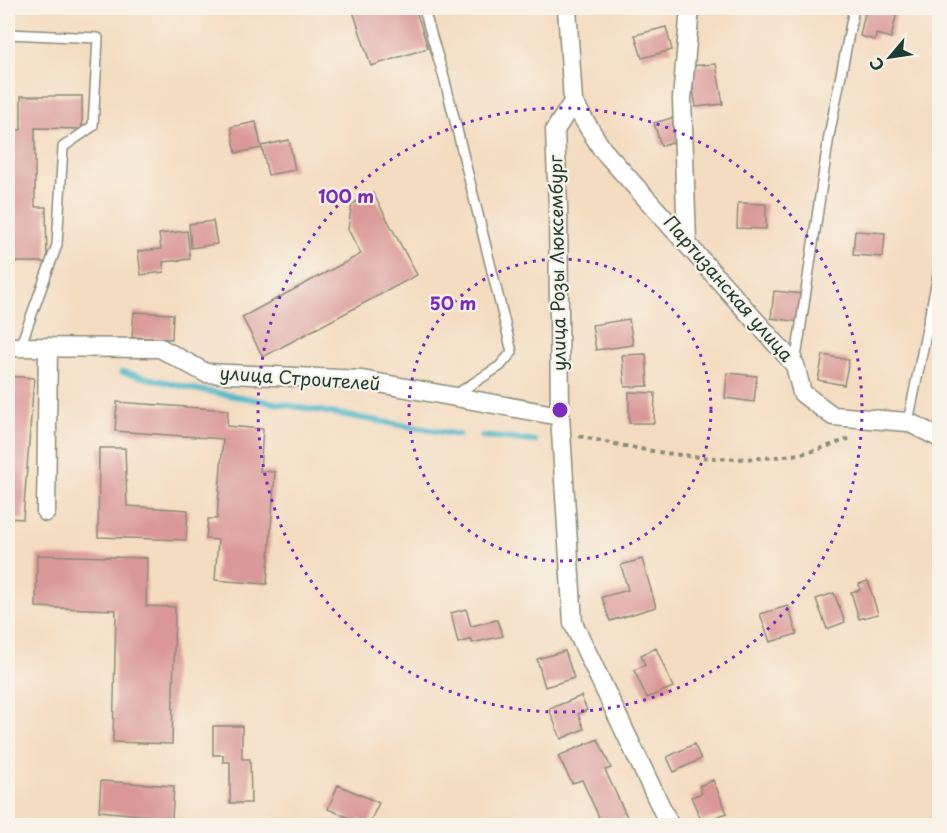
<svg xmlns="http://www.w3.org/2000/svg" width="947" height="833" font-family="'Playpen Sans',sans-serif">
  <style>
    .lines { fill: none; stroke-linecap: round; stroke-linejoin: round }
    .stream { stroke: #4ab5c7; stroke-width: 6 }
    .building { fill: #da9998 }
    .lane-casing { stroke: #8a8c7a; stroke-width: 12 }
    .street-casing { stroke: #8a8c7a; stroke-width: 21 }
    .path { stroke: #8a8c7a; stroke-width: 4; stroke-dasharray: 4.5 4.5; stroke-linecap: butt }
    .lane { stroke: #fff; stroke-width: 9 }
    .street { stroke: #fff; stroke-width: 18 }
    .ring { fill: none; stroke: #7b2cbf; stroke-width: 3; stroke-dasharray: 3 6 }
    .labels { text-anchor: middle; stroke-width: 4.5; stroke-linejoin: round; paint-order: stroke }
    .street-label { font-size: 18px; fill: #1f3d34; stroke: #f7f3e8 }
    .centre { fill: #7b2cbf; stroke: #f7f3e8; stroke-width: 3 }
    .ring-label { font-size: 18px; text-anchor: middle; font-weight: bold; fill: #7b2cbf; stroke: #f7f3e8; stroke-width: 4.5; stroke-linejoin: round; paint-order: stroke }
  </style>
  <rect width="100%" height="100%" fill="#f7f3e8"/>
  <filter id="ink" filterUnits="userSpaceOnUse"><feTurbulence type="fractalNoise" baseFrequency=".0167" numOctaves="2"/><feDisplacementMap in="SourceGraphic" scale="12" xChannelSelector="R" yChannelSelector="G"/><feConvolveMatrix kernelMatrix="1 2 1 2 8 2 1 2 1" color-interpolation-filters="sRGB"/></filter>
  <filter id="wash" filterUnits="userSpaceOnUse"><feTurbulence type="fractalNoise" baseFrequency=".008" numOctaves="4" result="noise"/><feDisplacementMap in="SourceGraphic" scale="24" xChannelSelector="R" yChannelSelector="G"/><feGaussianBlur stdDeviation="1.35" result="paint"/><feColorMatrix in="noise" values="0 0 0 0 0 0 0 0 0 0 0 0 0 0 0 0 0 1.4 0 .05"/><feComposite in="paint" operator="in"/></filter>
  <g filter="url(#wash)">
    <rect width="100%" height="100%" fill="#f4dcc0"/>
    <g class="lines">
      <path class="stream" d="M 122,372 L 194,389 L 459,435
        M 482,436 L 535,441"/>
    </g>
    <g id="blocks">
      <path class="building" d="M 352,8 L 415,8 L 428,48 L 371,66 Z
        M 866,8 L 898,8 L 891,38 L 876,34 L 875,40 L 860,36 Z
        M 666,27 L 672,50 L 642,58 L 635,35 Z
        M 716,64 L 723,104 L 696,107 L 689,66 Z
        M 21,96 L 82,96 L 82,129 L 35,128 L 35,207 L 46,207 L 47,262 L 10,262 L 8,130 L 21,130 Z
        M 679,116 L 684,139 L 661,146 L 654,123 Z
        M 256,122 L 261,146 L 289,140 L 295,170 L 268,175 L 262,148 L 236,153 L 231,127 Z
        M 373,193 L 417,275 L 263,357 L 242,317 L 361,254 L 348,229 L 352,204 Z
        M 738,203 L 766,204 L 766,229 L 737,228 Z
        M 213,221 L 217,244 L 191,248 L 189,224 Z
        M 187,231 L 190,259 L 163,262 L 164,272 L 141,275 L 138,251 L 161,249 L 159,234 Z
        M 855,231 L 885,233 L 883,257 L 853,255 Z
        M 774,291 L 804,294 L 800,322 L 771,318 Z
        M 134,312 L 173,314 L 172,339 L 132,337 Z
        M 629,319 L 633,345 L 596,350 L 592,325 Z
        M 646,354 L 648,386 L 625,387 L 622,355 Z
        M 823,355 L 849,360 L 844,385 L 818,380 Z
        M 727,373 L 757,376 L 754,402 L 725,398 Z
        M 8,376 L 34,378 L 23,519 L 8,518 Z
        M 629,392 L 655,393 L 654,423 L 629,423 Z
        M 117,402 L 228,410 L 227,426 L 263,429 L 260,471 L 275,472 L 267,584 L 215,580 L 218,540 L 206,539 L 208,519 L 217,519 L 223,439 L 115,431 Z
        M 99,448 L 125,448 L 127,506 L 188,510 L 186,540 L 98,537 Z
        M 37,555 L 147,558 L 146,606 L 175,607 L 172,744 L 113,742 L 116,610 L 36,607 Z
        M 642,559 L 656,607 L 610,621 L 602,597 L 628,590 L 621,565 Z
        M 868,581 L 878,614 L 859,619 L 851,592 L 860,590 L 859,584 Z
        M 834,593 L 845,622 L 827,629 L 816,599 Z
        M 788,606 L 797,634 L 770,642 L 760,614 Z
        M 466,609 L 471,626 L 497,620 L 503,636 L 472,643 L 472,639 L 458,643 L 451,613 Z
        M 656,648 L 673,687 L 647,698 L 634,670 L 645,665 L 641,655 Z
        M 565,651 L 574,678 L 545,687 L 537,659 Z
        M 581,696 L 587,710 L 578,714 L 584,729 L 561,739 L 549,709 Z
        M 213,726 L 242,726 L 242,759 L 250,759 L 251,803 L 230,803 L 230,762 L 223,762 L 223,755 L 213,755 Z
        M 598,739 L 611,768 L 605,770 L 627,817 L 607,826 L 603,826 L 582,780 L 572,783 L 558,756 Z
        M 694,744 L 701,759 L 674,772 L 667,757 Z
        M 713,780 L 727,813 L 702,822 L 691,797 L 702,793 L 699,786 Z
        M 101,781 L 174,786 L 172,818 L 99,811 Z
        M 338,785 L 379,803 L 369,824 L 358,819 L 359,826 L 342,826 L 341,820 L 350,818 L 328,809 Z"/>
    </g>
  </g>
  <g filter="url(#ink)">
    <use href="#blocks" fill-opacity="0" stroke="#8a8c7a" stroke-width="1.5"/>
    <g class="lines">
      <g class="lane-casing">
        <path id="lane" d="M 424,10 L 445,81 L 512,352 L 500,366 L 455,395
          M 8,34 L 98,38 L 93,126 L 63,147 L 57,245 L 20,347
          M 795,365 L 829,136 L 854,8
          M 908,422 L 940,265"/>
      </g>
      <g class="street-casing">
        <path id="street" d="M 567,8 L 573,102 L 555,130 L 558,207 L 560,416 L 573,623 L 670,826
          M 573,102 L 602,149 L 795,365 L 802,393 L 833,416 L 908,422 L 940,438
          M 687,241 L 682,99 L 690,8
          M 8,347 L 160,348 L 206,373 L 362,380 L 560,416
          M 46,512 L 48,347"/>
      </g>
      <path class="path" d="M 579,436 C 651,453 726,466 799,454 C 817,451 835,443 852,438"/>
      <use href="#lane" class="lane"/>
      <use href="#street" class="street"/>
    </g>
  </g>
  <g class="ring">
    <circle cx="560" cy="410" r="151"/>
    <circle cx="560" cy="410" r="302"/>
  </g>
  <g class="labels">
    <g class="street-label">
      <text transform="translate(558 263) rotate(-91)" y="6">улица Розы Люксембург</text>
      <text transform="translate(728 289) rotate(49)" y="6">Партизанская улица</text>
      <text transform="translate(300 379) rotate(4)" y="6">улица Строителей</text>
    </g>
  </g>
  <circle cx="560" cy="410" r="9" class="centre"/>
  <g class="ring-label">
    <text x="346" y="203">100 m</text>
    <text x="453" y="310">50 m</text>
  </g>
  <rect width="947" height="833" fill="none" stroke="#f7f3e8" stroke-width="30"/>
  <g transform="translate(890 57) rotate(241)" stroke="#f7f3e8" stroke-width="4.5" paint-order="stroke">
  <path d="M0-4.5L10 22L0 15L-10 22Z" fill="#1f3d34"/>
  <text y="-9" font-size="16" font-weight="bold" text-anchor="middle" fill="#1f3d34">С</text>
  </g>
</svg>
